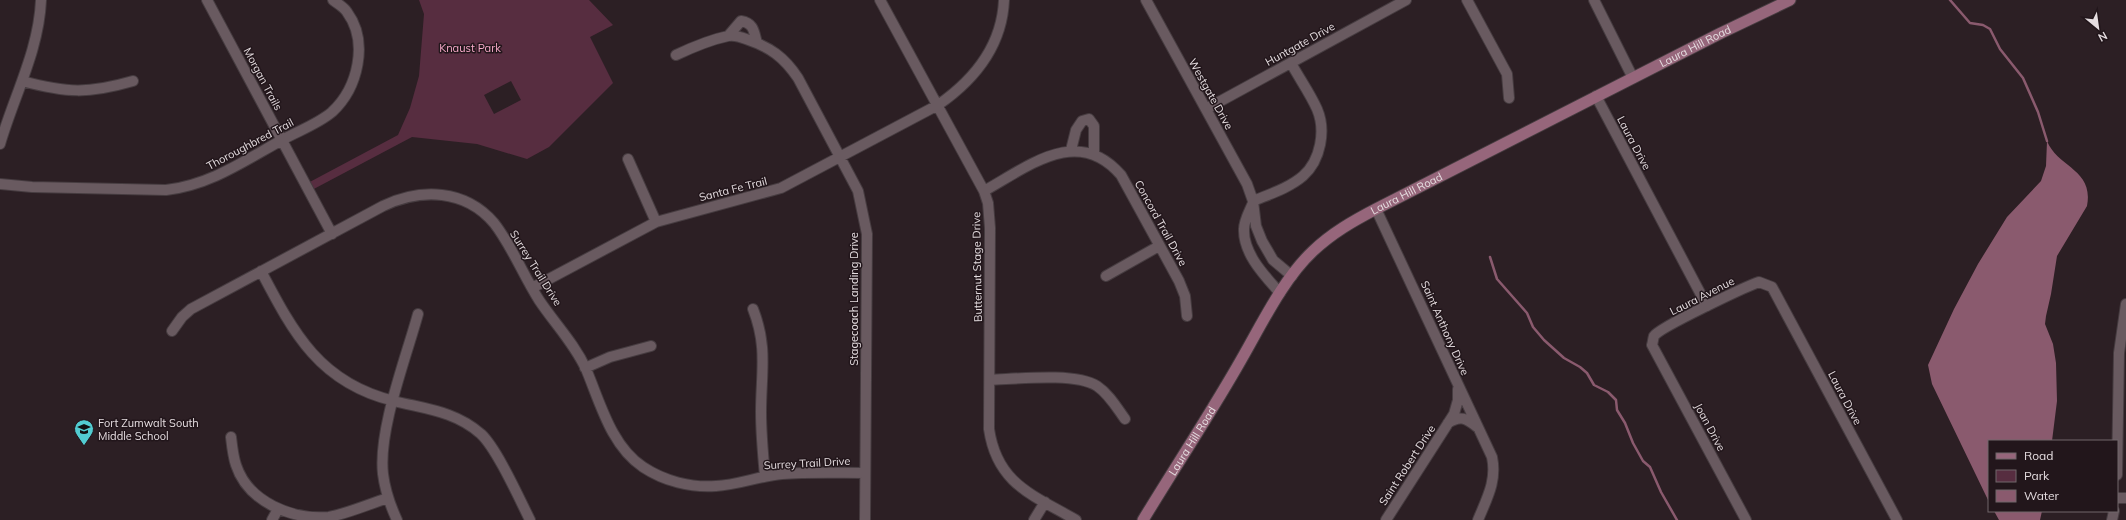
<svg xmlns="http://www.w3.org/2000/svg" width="2126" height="520" font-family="Mulish,sans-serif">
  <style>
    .green { fill: #572d40; fill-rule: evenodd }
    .water { fill: #8a5a6e }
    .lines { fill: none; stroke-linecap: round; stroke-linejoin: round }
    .stream { stroke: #8a5a6e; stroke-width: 2.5 }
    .minor-casing { stroke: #463c40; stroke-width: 12 }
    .secondary-casing { stroke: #463c40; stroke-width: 13 }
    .minor { stroke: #695a60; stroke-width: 10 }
    .secondary { stroke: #96667b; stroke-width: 11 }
    .labels { text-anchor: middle; stroke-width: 3; stroke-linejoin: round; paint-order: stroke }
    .street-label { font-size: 11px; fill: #e5dde0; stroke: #22161b }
    .park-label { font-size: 11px; fill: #faaccc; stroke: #22161b }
    .poi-label { font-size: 11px; fill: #e5dde0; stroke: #22161b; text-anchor: start }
  </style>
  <rect width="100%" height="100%" fill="#2c1f24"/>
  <path class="green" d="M 419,0 L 589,0 L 613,25 L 590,37 L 613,83 L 549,147 L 527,159 L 477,144 L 412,137 L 310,191 L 306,184 L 398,135 L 410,108 L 419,76 L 424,14 ZM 511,81 L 521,100 L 494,114 L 484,95 Z"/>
  <path class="water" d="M 2047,141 C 2058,168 2094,169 2087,206 L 2057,256 L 2051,294 L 2046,316 L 2045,324 L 2053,344 L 2056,363 L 2057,401 L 2052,441 L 1989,441 L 1989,502 L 1932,384 L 1928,365 L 1954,309 L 1978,264 L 2007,217 L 2041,181 L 2046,166 Z
    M 1994,511 L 2042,511 L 2040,520 L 1999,520 Z"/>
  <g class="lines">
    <path class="stream" d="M 1950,0 L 1970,23 L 1983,25 L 1990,29 L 2000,49 L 2023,78 L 2038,112 L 2047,141
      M 1490,257 L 1497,279 L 1527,313 L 1533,327 L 1544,340 L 1564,358 L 1580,367 L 1587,373 L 1594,385 L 1608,392 L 1616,400 L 1617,410 L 1625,423 L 1633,443 L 1643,461 L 1650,467 L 1661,492 L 1677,520"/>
    <g class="minor-casing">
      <path id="minor" d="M 207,0 L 332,234
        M 880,0 L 984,191 L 988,203 L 990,228 L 989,429 C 997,484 1033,495 1076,520
        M 1146,0 L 1247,184 L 1253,201 L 1256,226 L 1262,241 L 1273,260 L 1292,276
        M 1467,0 L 1507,74 L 1509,98
        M 1594,0 L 1633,78
        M 729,35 L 741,21 C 754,23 754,32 757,43
        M 676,55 C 693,47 709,40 728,36 C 733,35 741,37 746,39 C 770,47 784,57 798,78 L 858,191 L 867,234 L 865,520
        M 22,81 C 67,93 88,94 133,81
        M 1596,96 L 1707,306
        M 1206,109 L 1406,0
        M 0,144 C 14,96 39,50 41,0
        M 1071,150 L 1076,130 L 1082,121 L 1089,119 L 1094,126 L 1094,155
        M 628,159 L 656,222
        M 0,184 L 32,187 L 166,190 C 210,185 244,161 282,140 C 298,131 318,124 332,112 C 358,88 369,42 347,12 C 344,7 338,4 333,0
        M 984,191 C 1029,166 1078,125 1121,175 L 1179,281 L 1185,296 L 1187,316
        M 1253,201 C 1270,194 1289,188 1303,176 C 1321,160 1326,130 1317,109 C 1310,93 1299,78 1291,63
        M 1252,205 C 1249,212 1244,221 1244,229 C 1243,254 1265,276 1280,293
        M 1376,209 L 1492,457 C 1497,481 1487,498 1478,520
        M 261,271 C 294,334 320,383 394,401 C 425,409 455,411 481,434 C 497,449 519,498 530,520
        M 1106,276 L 1159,246
        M 532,288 L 656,222 L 781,188 L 938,105 C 974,80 1002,46 1004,0
        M 753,309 C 768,347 761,373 761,412 C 761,433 763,455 765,476
        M 172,331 L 182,317 L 191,309 L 383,206 C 421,188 465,189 494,223 C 512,246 523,275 539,300 C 555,324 574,343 586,369 C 600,402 611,446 643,467 C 664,481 691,488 716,486 C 738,485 759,476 782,474 C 809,472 837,473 865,473
        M 585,368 L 610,357 L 651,346
        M 990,380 C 1016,379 1075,372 1097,386 C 1109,394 1117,408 1125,419
        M 1448,423 C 1460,415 1466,418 1477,427
        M 231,437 C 232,446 233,456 236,465 C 248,502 292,520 329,517 C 349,513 369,504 388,498
        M 2117,475 L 2119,353 L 2126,304
        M 2117,498 L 2126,498
        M 272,520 L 277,511
        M 397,520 C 390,505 385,490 383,474 C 378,430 406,358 418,314
        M 1034,520 L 1045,502
        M 1386,520 L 1454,414 L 1458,400 L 1458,389
        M 1746,520 L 1652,345 C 1653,342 1653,339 1654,336 C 1660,327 1745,287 1759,282 L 1772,287 L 1897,520
        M 2112,520 L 2114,511"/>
    </g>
    <g class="secondary-casing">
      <g id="secondary">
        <path id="s1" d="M 1143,520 C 1174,469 1207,419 1237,367 C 1259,330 1281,281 1313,251 C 1332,233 1353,221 1376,209 L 1721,33 L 1790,0"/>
      </g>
    </g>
    <use href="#minor" class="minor"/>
    <use href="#secondary" class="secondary"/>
  </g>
  <defs>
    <g id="school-pin" transform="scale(1)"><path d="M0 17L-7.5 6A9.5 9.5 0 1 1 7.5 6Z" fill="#52ccd1" stroke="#22161b"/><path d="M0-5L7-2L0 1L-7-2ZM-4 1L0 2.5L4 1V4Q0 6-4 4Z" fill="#111"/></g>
  </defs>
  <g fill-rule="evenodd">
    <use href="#school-pin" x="84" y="429"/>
  </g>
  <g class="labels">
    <g class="street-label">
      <text transform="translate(1300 44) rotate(-29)" y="4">Huntgate Drive</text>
      <text dy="4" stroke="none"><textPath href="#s1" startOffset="753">Laura Hill Road</textPath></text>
      <text transform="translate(263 79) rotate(62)" y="4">Morgan Trails</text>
      <text transform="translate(1211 94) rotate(61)" y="4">Westgate Drive</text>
      <text transform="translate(1634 143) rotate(62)" y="4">Laura Drive</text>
      <text transform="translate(250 144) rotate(-28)" y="4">Thoroughbred Trail</text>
      <text transform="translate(733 189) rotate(-14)" y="4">Santa Fe Trail</text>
      <text dy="4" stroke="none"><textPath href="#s1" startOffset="429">Laura Hill Road</textPath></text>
      <text transform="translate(1161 223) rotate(61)" y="4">Concord Trail Drive</text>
      <text transform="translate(977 267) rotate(-91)" y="4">Butternut Stage Drive</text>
      <text transform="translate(536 268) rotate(58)" y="4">Surrey Trail Drive</text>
      <text transform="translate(1702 296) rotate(-27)" y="4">Laura Avenue</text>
      <text transform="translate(854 299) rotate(-90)" y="4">Stagecoach Landing Drive</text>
      <text transform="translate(1445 328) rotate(66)" y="4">Saint Anthony Drive</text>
      <text transform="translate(1845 398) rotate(62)" y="4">Laura Drive</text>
      <text transform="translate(1710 427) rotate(62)" y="4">Joan Drive</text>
      <text dy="4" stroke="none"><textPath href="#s1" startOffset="93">Laura Hill Road</textPath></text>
      <text transform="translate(807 463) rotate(-3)" y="4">Surrey Trail Drive</text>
      <text transform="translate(1407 465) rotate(-57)" y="4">Saint Robert Drive</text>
    </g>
    <g class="park-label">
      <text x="470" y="52">Knaust Park</text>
    </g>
    <g class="poi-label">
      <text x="98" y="427">Fort Zumwalt South<tspan x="98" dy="13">Middle School</tspan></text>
    </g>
  </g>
  <rect x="1988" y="440" width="130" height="72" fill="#22161b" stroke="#70666a"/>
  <rect x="1996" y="453" width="20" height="6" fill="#96667b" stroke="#70666a"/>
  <text x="2024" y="460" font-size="12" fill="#e5dde0">Road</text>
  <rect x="1996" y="470" width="20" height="12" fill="#572d40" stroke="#70666a"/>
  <text x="2024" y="480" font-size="12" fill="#e5dde0">Park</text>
  <rect x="1996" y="490" width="20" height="12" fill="#8a5a6e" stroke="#70666a"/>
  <text x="2024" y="500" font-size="12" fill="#e5dde0">Water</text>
  <g transform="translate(2098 28) rotate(151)" stroke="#22161b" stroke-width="3" paint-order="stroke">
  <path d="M0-3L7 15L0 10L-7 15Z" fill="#e5dde0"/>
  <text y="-6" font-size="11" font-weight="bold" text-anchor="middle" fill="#e5dde0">N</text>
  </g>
</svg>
